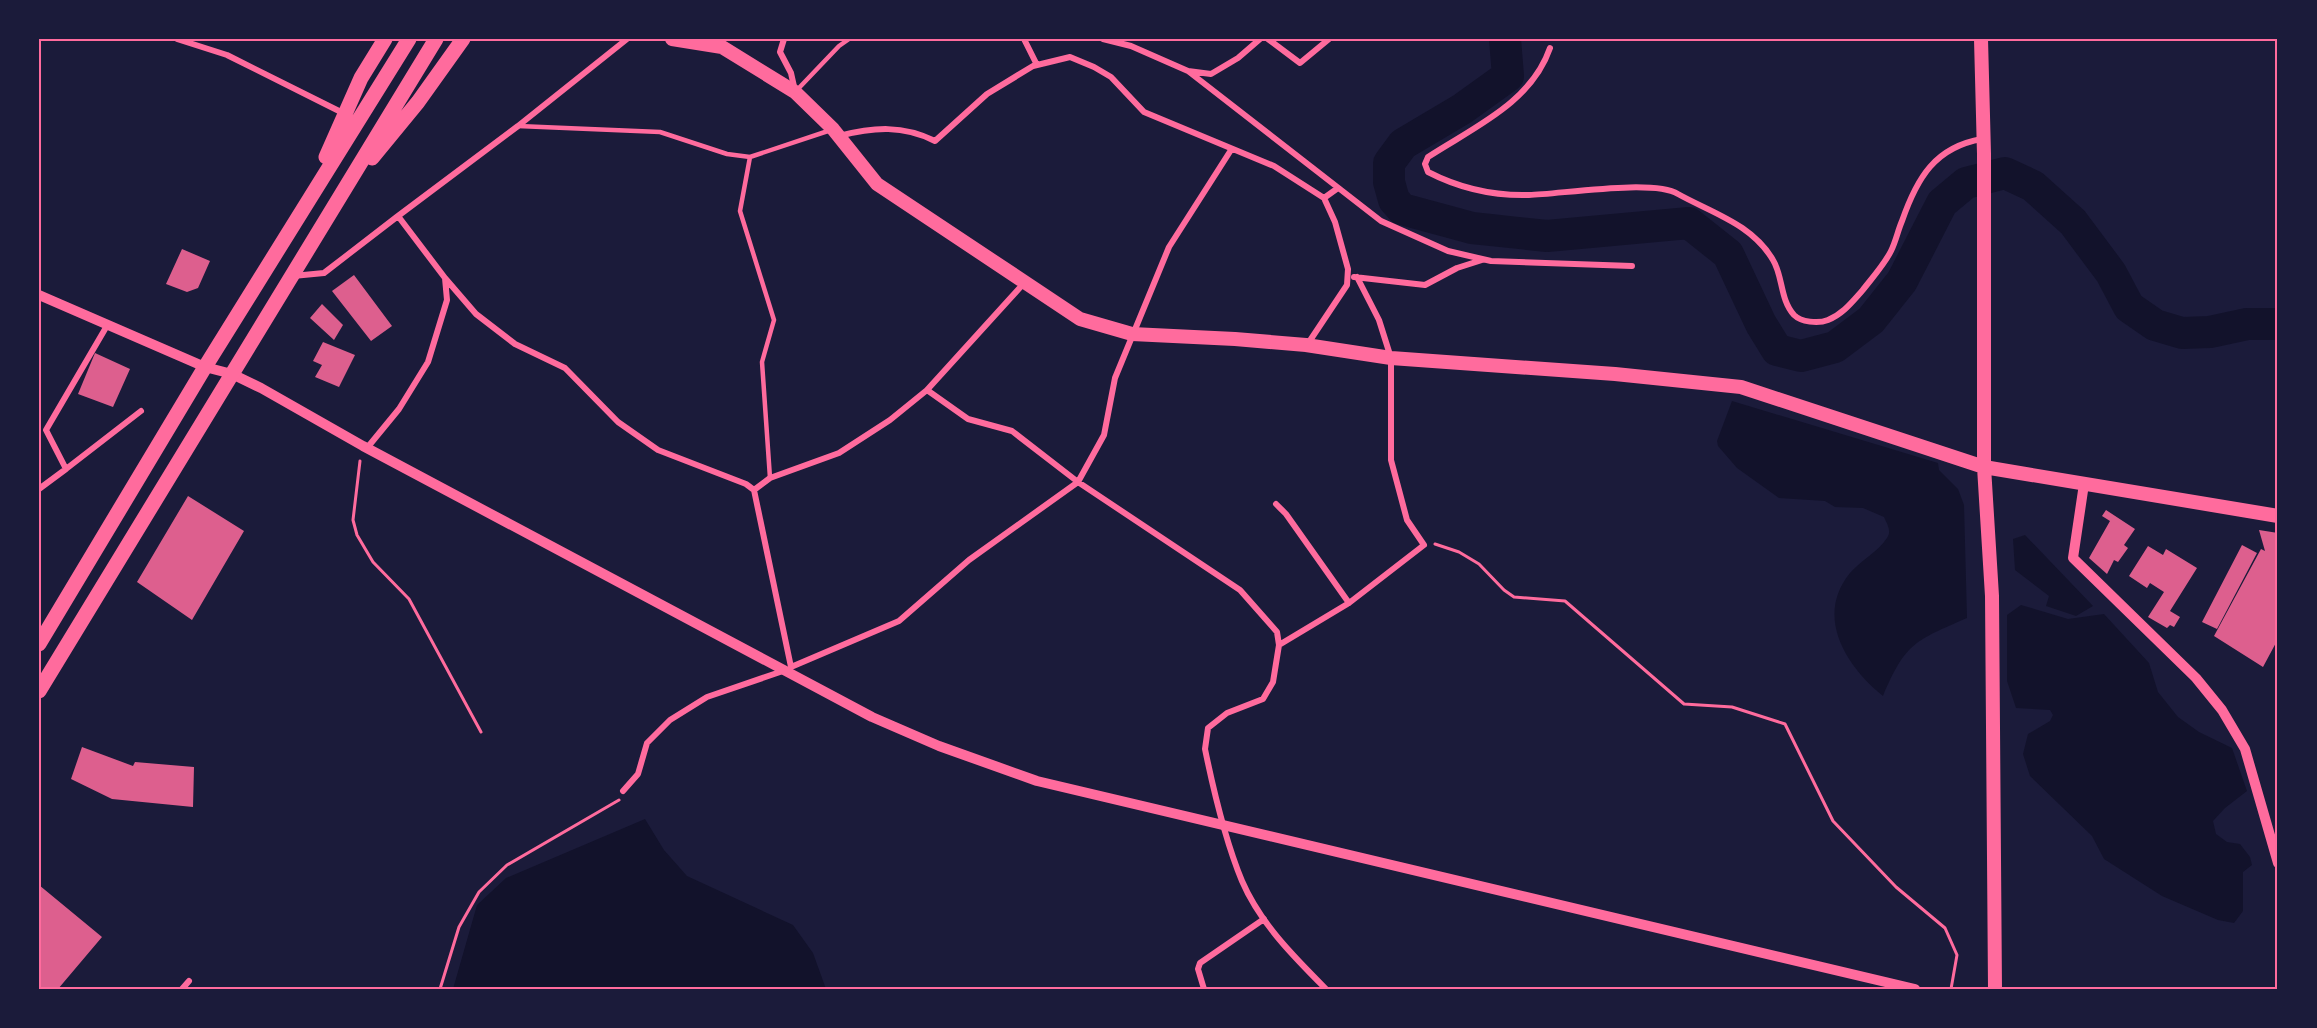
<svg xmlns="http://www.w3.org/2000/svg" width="2317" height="1028" font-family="Rubik,sans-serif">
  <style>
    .water { fill: #12122b }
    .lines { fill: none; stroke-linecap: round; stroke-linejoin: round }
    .river { stroke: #12122b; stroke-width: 32 }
    .building { fill: #dd5f8e }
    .path { stroke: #ff6b9d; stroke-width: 3 }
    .service { stroke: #ff6b9d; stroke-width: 4.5 }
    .minor { stroke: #ff6b9d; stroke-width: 6 }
    .tertiary { stroke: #ff6b9d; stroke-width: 10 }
    .primary { stroke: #ff6b9d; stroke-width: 14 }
    .trunk { stroke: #ff6b9d; stroke-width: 15 }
    .neatline { fill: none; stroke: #ff6b9d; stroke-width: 2 }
  </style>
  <rect width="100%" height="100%" fill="#1b1b3a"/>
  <path class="water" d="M 1732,401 L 1938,463 L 1939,470 L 1958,489 L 1964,505 L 1967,618 C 1915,641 1906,642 1883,696 C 1847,667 1814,617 1850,573 C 1860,561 1878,552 1887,538 C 1892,531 1887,524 1884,517 L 1863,508 L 1835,507 L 1825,501 L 1779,498 L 1737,468 L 1718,446 L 1717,441 Z
    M 2025,535 L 2093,606 L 2076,616 L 2046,606 L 2049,596 L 2015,570 L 2013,539 Z
    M 2021,605 L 2068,619 L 2104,614 L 2149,663 L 2158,692 L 2178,717 L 2199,732 L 2232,748 L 2247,791 L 2225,808 L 2213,821 L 2216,834 L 2227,842 L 2240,844 L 2250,857 L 2252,865 L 2243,872 L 2243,911 L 2234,923 L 2218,920 L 2162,896 L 2104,859 L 2092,836 L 2030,776 L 2023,754 L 2028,734 L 2050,721 L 2053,715 L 2050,710 L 2016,708 L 2007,681 L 2007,615 Z
    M 645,819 L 664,850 L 687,876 L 793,925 L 813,953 L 826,989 L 453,989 L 477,905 L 506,878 Z"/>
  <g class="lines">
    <path class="river" d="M 1505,39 L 1508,76 L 1462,109 L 1403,144 L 1389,163 L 1389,182 L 1394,200 L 1402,209 L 1472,228 L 1547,236 L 1689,223 L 1728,254 L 1761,324 L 1777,350 L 1801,356 L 1835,347 L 1871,320 L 1902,281 L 1942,203 L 1966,183 L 2005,173 L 2033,186 L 2073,222 L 2111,273 L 2129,307 L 2155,325 L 2182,333 L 2210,332 L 2247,324 L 2278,324"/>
  </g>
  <path class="building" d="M 182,249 L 210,261 L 198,288 L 187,292 L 166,284 Z
    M 354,275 L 392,326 L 371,341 L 332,291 Z
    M 322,304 L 343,325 L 334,340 L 310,318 Z
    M 323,342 L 355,355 L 339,387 L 315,377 L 322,365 L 313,361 Z
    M 95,353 L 130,369 L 113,407 L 78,394 Z
    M 188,496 L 244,531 L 192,620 L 137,582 Z
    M 2106,510 L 2135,529 L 2124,545 L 2128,548 L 2118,562 L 2114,560 L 2107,574 L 2089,558 L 2110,521 L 2102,516 Z
    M 2259,530 L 2278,533 L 2278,639 L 2263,667 L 2214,636 L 2261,549 L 2265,551 Z
    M 2242,545 L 2257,553 L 2217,629 L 2202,622 Z
    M 2148,546 L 2163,555 L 2166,549 L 2197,568 L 2170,611 L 2180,617 L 2174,627 L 2170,625 L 2167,628 L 2148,617 L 2164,592 L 2150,583 L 2147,588 L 2129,576 Z
    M 82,747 L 133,766 L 135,762 L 194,767 L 193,807 L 112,799 L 71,779 Z
    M 39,885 L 102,937 L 58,989 L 39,989 Z"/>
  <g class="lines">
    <path class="path" d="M 360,461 L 353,520 L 357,535 L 373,562 L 409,599 L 481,732
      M 1435,544 L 1459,552 L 1479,564 L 1504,590 L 1514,597 L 1565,601 L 1684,704 L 1732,707 L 1785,724 L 1833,821 L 1896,887 L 1945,928 L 1957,955 L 1951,989
      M 440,989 L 459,927 L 479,892 L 507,865 L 619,800"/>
    <path class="service" d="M 797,90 L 839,46 L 849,39
      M 518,126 L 660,132 L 727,154 L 750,157 L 831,130
      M 750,157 L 740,211 L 774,320 L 762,362 L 770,478"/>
    <path class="minor" d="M 177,39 L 227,55 L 345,114
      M 784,39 L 780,52 L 791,73 L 795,91
      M 1024,39 L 1037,65
      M 1103,39 L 1131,46 L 1188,71 L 1211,74 L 1238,58 L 1260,39
      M 1268,39 L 1300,63 L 1329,39
      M 1550,48 C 1531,103 1474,127 1428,157 L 1425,164 L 1428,172 C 1459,188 1494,196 1529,195 C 1562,194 1653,179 1678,194 C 1712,213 1752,224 1773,260 C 1783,276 1780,300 1794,315 C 1801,322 1818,324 1828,320 C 1843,314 1852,302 1862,291 C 1872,278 1884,265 1891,251 C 1896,241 1898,230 1902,221 C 1917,178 1935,147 1982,139
      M 1188,71 L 1381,221 L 1448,251 L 1491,261 L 1632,266
      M 839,136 C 874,127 903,125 935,141 L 987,94 L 1033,66 L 1070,57 L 1094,67 L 1111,77 L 1144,112 L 1274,166 L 1324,198 L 1335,222 L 1348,269 L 1347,285 L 1307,345
      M 1324,198 L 1338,188
      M 293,276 L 324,273 L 398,216
      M 1354,277 L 1425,285 L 1457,268 L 1482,260
      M 445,278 L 476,314 L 515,344 L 565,368 L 618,422 L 658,450 L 746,484 L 754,490 L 791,667
      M 927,390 L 968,419 L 1012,431 L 1078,482 L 1104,435 L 1115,378 L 1169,247 L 1231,150
      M 367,448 L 399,409 L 428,362 L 447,300 L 445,278 L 398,216 L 518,126 L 627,39
      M 66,469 L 141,411
      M 39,489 L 66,469 L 46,430 L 108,324
      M 754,490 L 770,478 L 839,453 L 890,420 L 927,390 L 1025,282
      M 1276,504 L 1286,514 L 1349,603
      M 788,673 L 791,667 L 899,621 L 969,560 L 1078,482 L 1240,590 L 1277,632 L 1279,645
      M 623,791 L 638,774 L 647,743 L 670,720 L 707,697 L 783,671
      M 182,989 L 189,981
      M 1204,989 L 1198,969 L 1200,963 L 1264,919
      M 1326,989 C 1294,957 1260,923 1242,881 C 1227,845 1213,788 1205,749 L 1208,728 L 1227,713 L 1263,699 L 1273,682 L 1279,645 L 1349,603 L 1424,545 L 1407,520 L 1391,460 L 1391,358 L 1379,320 L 1357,277"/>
    <path class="tertiary" d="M 39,295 L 205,367 L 232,374 L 261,388 L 363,446 L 872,717 L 939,746 L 1037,781 L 1915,989
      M 2084,484 L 2073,558 L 2196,678 L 2222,710 L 2245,749 L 2278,863"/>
    <path class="primary" d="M 672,39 L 722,47 L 795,92 L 833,129 L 877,184 L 1080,319 L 1132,334 L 1235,339 L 1306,345 L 1391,358 L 1615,374 L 1741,387 L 1984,467 L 2278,516
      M 1981,39 L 1984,154 L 1984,467 L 1992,596 L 1995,989"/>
    <path class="trunk" d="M 326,157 L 361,78 L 385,39
      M 372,158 L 418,102 L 463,39
      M 39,644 L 205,367 L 409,39
      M 39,691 L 436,39"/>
  </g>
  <rect width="2317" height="1028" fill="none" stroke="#1b1b3a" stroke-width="81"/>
  <rect x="40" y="40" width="2236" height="948" class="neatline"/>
</svg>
